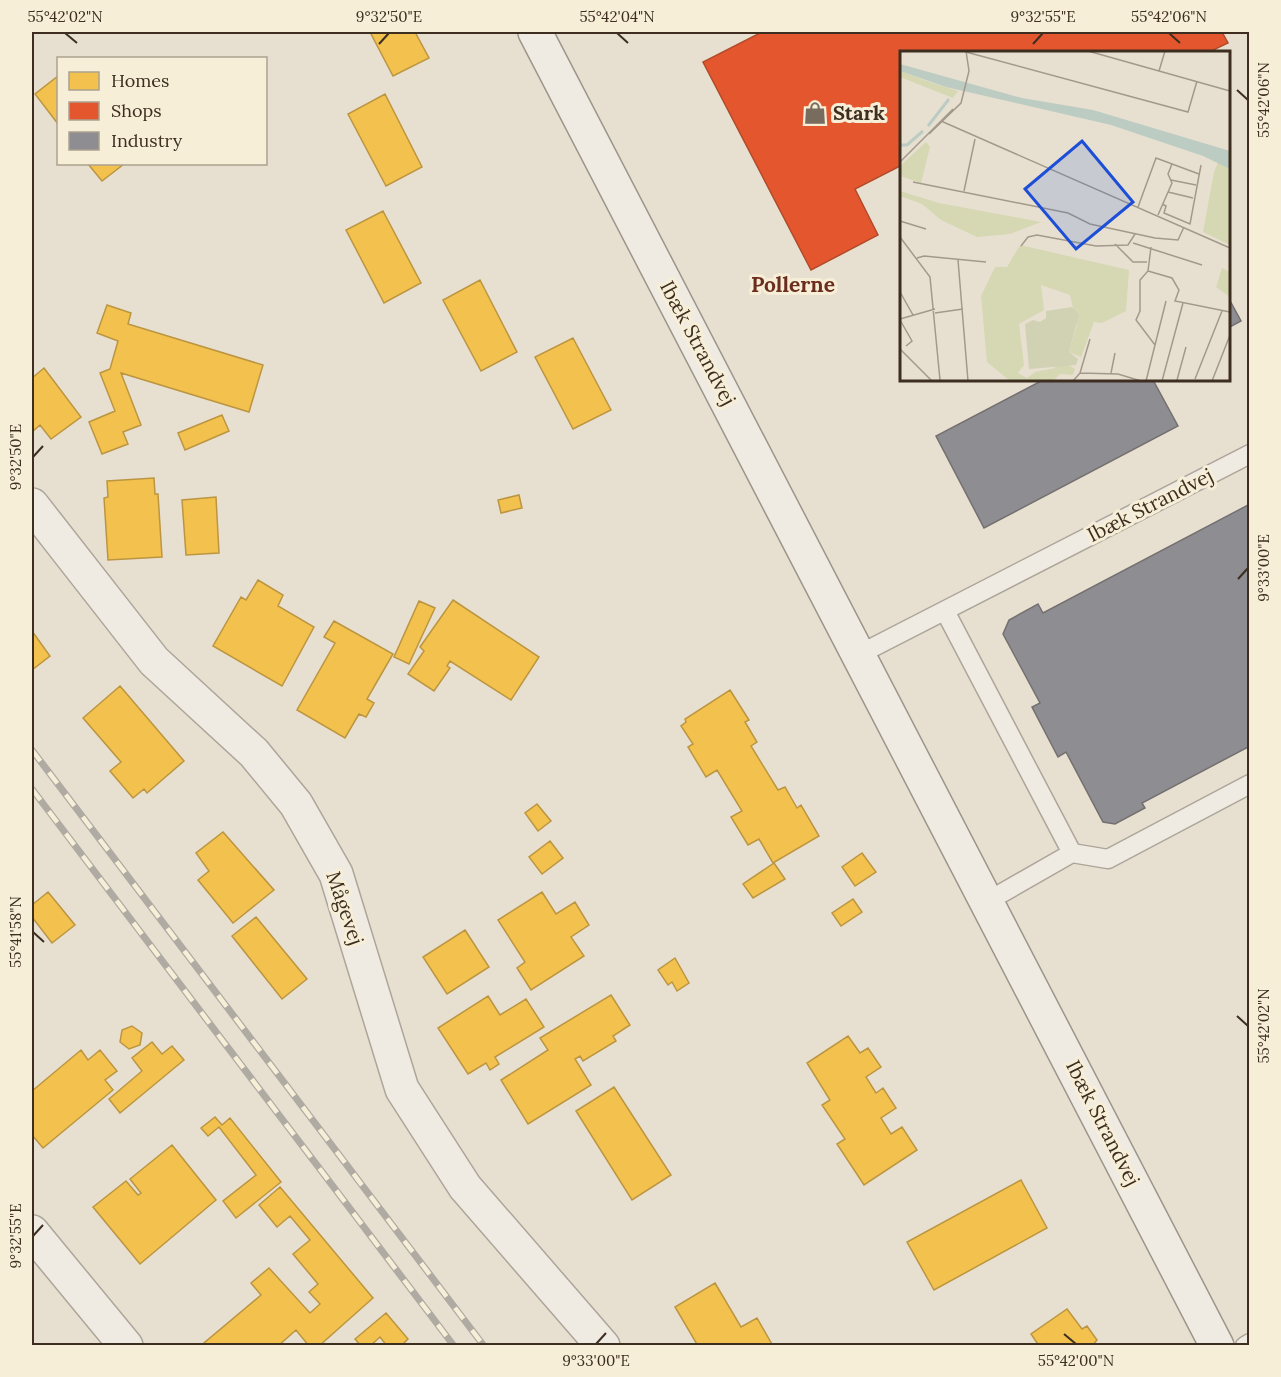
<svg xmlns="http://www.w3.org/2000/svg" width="1281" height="1377" font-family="Lora,serif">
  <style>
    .homes { fill: #f2c14e; stroke: #bc9540; stroke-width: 1.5 }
    .shops { fill: #e4572e; stroke: #b24b2a; stroke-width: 1.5 }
    .industry { fill: #8d8d92; stroke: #757070; stroke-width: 1.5 }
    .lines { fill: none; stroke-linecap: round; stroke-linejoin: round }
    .lane-casing { stroke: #ada599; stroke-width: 21 }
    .street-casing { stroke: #ada599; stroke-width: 36 }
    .secondary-casing { stroke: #9c958a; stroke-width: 36 }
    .lane { stroke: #efebe3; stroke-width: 18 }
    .street { stroke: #efebe3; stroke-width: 33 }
    .secondary { stroke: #efebe3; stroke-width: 33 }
    .rail-casing { stroke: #afaaa2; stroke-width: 7 }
    .rail { stroke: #f7eed8; stroke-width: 4.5; stroke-dasharray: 14; stroke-linecap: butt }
    .ticks { fill: none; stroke: #3d2e20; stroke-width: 2 }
    .labels { text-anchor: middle; stroke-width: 6; stroke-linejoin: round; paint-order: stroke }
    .poi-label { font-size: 20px; font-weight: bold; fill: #3d2e20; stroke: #f7eed8; text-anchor: start }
    .street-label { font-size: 20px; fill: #3d2e20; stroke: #f7eed8 }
    .neighbourhood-label { font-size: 21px; font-weight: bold; fill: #6b2e1e; stroke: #f7eed8 }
    .inset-river { fill: none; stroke: #bcccc2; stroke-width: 3 }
    .inset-road { fill: none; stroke: #a3998a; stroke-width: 1.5 }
    .view { fill: #1d4ed8; fill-opacity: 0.15; stroke: #1d4ed8; stroke-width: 3 }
    .inset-edge { fill: none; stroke: #3d2e20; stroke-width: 3 }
    .neatline { fill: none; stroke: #3d2e20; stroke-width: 2 }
    .ticks-label { font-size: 15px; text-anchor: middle; fill: #3d2e20 }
  </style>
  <rect width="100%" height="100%" fill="#e7e0d1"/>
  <path class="homes" d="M 370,32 L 415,32 L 429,58 L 393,76 Z
    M 58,76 L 58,124 L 35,94 Z
    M 385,94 L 422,167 L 386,186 L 348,114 Z
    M 88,164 L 124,164 L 102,181 Z
    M 383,211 L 421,283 L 384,303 L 346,230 Z
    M 480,280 L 517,352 L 481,371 L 443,300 Z
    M 107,305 L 131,313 L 128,324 L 263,365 L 249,412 L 121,373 L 141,425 L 123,432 L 128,444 L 102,454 L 89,422 L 115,411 L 100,373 L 110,369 L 118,341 L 97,333 Z
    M 573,338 L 611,410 L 573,429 L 535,357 Z
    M 44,368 L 81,417 L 51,439 L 40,425 L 32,432 L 32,378 Z
    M 222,415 L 229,431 L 185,450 L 178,433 Z
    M 154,478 L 155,494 L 158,494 L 162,557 L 108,560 L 104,498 L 108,497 L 107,481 Z
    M 519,495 L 522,508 L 501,513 L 498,500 Z
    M 216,497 L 219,553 L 186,555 L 182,500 Z
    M 258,580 L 283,595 L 278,606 L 314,627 L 282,686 L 213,646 L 241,597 L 246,600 Z
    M 453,600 L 539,657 L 511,700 L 450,661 L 447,666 L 450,668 L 434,691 L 408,674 L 424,651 L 420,647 Z
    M 419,601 L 435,608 L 409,664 L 394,657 Z
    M 334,621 L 393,654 L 367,699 L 374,703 L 366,717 L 359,714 L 345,738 L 297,710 L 335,643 L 324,637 Z
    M 32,631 L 50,656 L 32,670 Z
    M 120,686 L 184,761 L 147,793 L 144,789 L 133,798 L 110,771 L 121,762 L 83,718 Z
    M 730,690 L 749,720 L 745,722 L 757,742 L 751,746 L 778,790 L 785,787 L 797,808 L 801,805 L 819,836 L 773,863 L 759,839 L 748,845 L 731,817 L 742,811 L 717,770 L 706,777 L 688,747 L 693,744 L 681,726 L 686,722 L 685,719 Z
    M 537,804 L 551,821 L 538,831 L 525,813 Z
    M 223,832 L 274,890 L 233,923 L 198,880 L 209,871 L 196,853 Z
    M 550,841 L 563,858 L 542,874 L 529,857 Z
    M 862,853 L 876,872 L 855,886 L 842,867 Z
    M 774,863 L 785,879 L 753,898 L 743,884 Z
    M 48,892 L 75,925 L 52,943 L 32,917 L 32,905 Z
    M 542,892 L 556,914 L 575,902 L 589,925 L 571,937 L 584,956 L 531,990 L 517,968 L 525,962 L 498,920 Z
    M 853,899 L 862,912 L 841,926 L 832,913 Z
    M 256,917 L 307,979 L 282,999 L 232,936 Z
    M 465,930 L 489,967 L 447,994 L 423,957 Z
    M 675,958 L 689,983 L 677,991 L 672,982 L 668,985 L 658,970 Z
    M 611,995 L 630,1025 L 613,1036 L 616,1041 L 583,1061 L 580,1056 L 575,1059 L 591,1085 L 528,1124 L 501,1080 L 548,1050 L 540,1038 Z
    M 488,996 L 500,1015 L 526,999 L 544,1027 L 495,1057 L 499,1064 L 490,1070 L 486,1063 L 468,1074 L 438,1028 Z
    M 132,1026 L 142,1033 L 140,1045 L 129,1049 L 120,1042 L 122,1030 Z
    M 848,1036 L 860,1053 L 868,1048 L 881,1067 L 866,1077 L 876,1093 L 883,1088 L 896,1108 L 881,1118 L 891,1134 L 902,1127 L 917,1150 L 864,1185 L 837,1144 L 845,1139 L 822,1105 L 830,1100 L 807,1063 Z
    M 152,1042 L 162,1054 L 172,1046 L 184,1060 L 120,1113 L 109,1099 L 142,1071 L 132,1058 Z
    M 81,1050 L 88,1060 L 100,1050 L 117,1071 L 105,1080 L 113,1090 L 43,1148 L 32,1135 L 32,1091 Z
    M 614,1087 L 671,1175 L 632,1200 L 576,1111 Z
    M 215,1117 L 222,1125 L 230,1118 L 281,1182 L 236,1218 L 223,1201 L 256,1175 L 219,1127 L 208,1136 L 201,1128 Z
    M 172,1145 L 216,1200 L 140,1264 L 93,1207 L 126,1181 L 138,1195 L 141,1193 L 130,1179 Z
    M 1021,1180 L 1047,1228 L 934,1290 L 907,1242 Z
    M 280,1187 L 373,1298 L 319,1346 L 309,1346 L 296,1330 L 278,1346 L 206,1346 L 204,1343 L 261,1295 L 251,1283 L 269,1268 L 310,1313 L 320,1304 L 309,1292 L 318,1284 L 293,1254 L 310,1240 L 290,1216 L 277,1227 L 259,1205 Z
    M 715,1283 L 741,1327 L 757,1318 L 773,1346 L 698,1346 L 675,1307 Z
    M 1067,1309 L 1082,1329 L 1087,1326 L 1097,1340 L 1092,1346 L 1039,1346 L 1031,1334 Z
    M 386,1313 L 408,1339 L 401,1346 L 387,1346 L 380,1337 L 370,1346 L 361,1346 L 355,1339 Z"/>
  <path class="shops" d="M 762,32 L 1222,32 L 1228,43 L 1209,52 L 902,52 L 902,165 L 855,189 L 878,235 L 811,270 L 703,62 Z"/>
  <path class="industry" d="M 1228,297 L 1241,321 L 1228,328 Z
    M 1043,380 L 1153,380 L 1178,426 L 984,528 L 936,436 Z
    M 1250,504 L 1250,746 L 1142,803 L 1145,808 L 1115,824 L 1103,822 L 1066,752 L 1058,757 L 1032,707 L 1040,703 L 1003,634 L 1009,620 L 1038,604 L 1043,613 Z"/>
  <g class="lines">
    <g class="lane-casing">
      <path id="lane" d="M 945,611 L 1072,853
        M 858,655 L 1250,454
        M 988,901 L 1072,853 L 1108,859 L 1250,784
        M 1245,1346 L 1250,1343"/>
    </g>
    <g class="street-casing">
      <path id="street" d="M 32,505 L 154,661 L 254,753 L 296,804 L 336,874 L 402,1089 L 465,1187 L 603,1346
        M 32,1232 L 126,1346"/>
    </g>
    <g class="secondary-casing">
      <path id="secondary" d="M 535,32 L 1217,1346"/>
    </g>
    <use href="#lane" class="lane"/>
    <use href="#street" class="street"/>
    <use href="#secondary" class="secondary"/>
    <g class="rail-casing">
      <path id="rail" d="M 32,750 L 484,1346
        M 32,789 L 454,1346"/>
    </g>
    <use href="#rail" class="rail"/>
  </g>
  <path class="ticks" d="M 65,33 L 77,43M 617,33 L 628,43M 1169,33 L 1180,43M 379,44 L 389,33M 1033,44 L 1043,33M 1237,90 L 1248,100M 33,457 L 43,446M 1238,579 L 1248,568M 33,932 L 44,942M 1237,1016 L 1248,1026M 33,1236 L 43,1225M 1064,1334 L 1076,1344M 596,1344 L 606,1333"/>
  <defs>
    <g id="shop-bare" transform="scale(1.8)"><path d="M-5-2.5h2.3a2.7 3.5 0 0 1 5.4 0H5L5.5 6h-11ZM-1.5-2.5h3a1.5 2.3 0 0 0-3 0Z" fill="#786c5e" stroke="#f7eed8" stroke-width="2.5" paint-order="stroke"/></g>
  </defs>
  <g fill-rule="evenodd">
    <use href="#shop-bare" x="815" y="113"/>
  </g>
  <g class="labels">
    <g class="poi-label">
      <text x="833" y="120">Stark</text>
    </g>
    <g class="street-label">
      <text transform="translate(698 343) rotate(62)" y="7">Ibæk Strandvej</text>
      <text transform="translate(1150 505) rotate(-27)" y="7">Ibæk Strandvej</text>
      <text transform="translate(345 908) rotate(71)" y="7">Mågevej</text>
      <text transform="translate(1103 1123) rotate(63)" y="7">Ibæk Strandvej</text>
    </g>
    <g class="neighbourhood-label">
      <text x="793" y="292">Pollerne</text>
    </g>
  </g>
  <g transform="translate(900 51)">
    <rect width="330" height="330" fill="#e7e0d1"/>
    <path d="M 0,20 L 24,29 L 58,40 L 53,47 L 0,26 ZM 26,91 L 30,96 L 21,132 L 0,125 L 0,115 ZM 330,101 L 330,194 L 303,181 L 314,121 L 318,111 ZM 0,140 L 39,152 L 141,171 L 110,183 L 77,186 L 41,169 L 22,153 L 0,145 ZM 120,194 L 229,219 L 226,260 L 202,272 L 194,271 L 181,306 L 169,301 L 177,274 L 170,244 L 141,234 L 144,259 L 119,273 L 124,314 L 118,322 L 127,327 L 135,321 L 155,317 L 154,305 L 175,318 L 173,324 L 160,323 L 153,330 L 110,330 L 87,311 L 81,245 L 95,216 L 107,216 ZM 322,217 L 330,221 L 330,246 L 316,236 Z" fill="#d6d7b3"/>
    <path d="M 172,256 L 179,264 L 169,301 L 178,308 L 176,314 L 129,318 L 125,273 L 133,269 L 140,271 L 146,267 L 146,260 Z" fill="#d1d1b3"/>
    <path d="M 0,13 L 122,47 L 193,59 L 330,100 L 330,118 L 303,105 L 211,74 L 46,36 L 0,20 Z" fill="#bcccc2"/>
    <path class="inset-river" d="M 28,75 L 49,48M 0,94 L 7,94 L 23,80"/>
    <path class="inset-road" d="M 188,0 L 330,40M 66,1 L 288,61 L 297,30M 259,20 L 265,0M 41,70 L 330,197M 29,83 L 61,52 L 69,20 L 66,0M 0,111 L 53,58M 271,129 L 296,134M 13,131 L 168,162 L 190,173 L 255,187 L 278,189 L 284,176M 64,140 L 75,88M 268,141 L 293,147M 262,153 L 266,155 L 264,162 L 290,173 L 301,114M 238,156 L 256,107 L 299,123M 258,164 L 272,132 L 268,123 L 272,113M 0,170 L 26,178M 0,186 L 30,226 L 40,329M 233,192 L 302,214M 215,193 L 233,211 L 247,211M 121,195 L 128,186 L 137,184 L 196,195 L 228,194 L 235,183M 251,196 L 248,220 L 240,229 L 240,260 L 236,269 L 255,294M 17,207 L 24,205 L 86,211M 58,209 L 68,330M 248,220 L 272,227 L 279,239 L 275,250 L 330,261M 0,241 L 13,264M 35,262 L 63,258M 0,268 L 35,258M 0,269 L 12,290 L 6,295M 0,298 L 32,330M 180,322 L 190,288M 211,322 L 215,302M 295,328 L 322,260M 277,329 L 286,296M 173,330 L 180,322 L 218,323 L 241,330M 246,330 L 266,250M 254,330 L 309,330M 262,330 L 283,252M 312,330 L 330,284"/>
    <path class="view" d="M 182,90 L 233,151 L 176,198 L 125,138 Z"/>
    <rect width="330" height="330" class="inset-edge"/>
  </g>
  <rect width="1281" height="1377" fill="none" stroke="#f7eed8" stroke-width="66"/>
  <rect x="57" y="57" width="210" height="108" fill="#f7eed8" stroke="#ada18e" stroke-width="1.5"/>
  <rect x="69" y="72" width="30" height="18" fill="#f2c14e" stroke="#ada18e" stroke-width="1.5"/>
  <text x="111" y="87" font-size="18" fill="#3d2e20">Homes</text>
  <rect x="69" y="102" width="30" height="18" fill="#e4572e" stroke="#ada18e" stroke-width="1.5"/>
  <text x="111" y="117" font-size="18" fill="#3d2e20">Shops</text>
  <rect x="69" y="132" width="30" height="18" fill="#8d8d92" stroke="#ada18e" stroke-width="1.5"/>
  <text x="111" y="147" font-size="18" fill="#3d2e20">Industry</text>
  <rect x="33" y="33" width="1215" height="1311" class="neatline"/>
  <g class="ticks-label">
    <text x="65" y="22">55°42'02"N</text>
    <text x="389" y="22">9°32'50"E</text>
    <text x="617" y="22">55°42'04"N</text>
    <text x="1043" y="22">9°32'55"E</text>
    <text x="1169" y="22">55°42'06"N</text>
    <text transform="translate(1264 100) rotate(-90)" y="5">55°42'06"N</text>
    <text transform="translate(16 457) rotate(-90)" y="5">9°32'50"E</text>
    <text transform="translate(1264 568) rotate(-90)" y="5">9°33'00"E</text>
    <text transform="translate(16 932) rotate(-90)" y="5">55°41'58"N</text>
    <text transform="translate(1264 1026) rotate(-90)" y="5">55°42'02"N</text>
    <text transform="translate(16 1236) rotate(-90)" y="5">9°32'55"E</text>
    <text x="596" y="1366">9°33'00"E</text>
    <text x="1076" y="1366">55°42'00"N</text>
  </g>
</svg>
